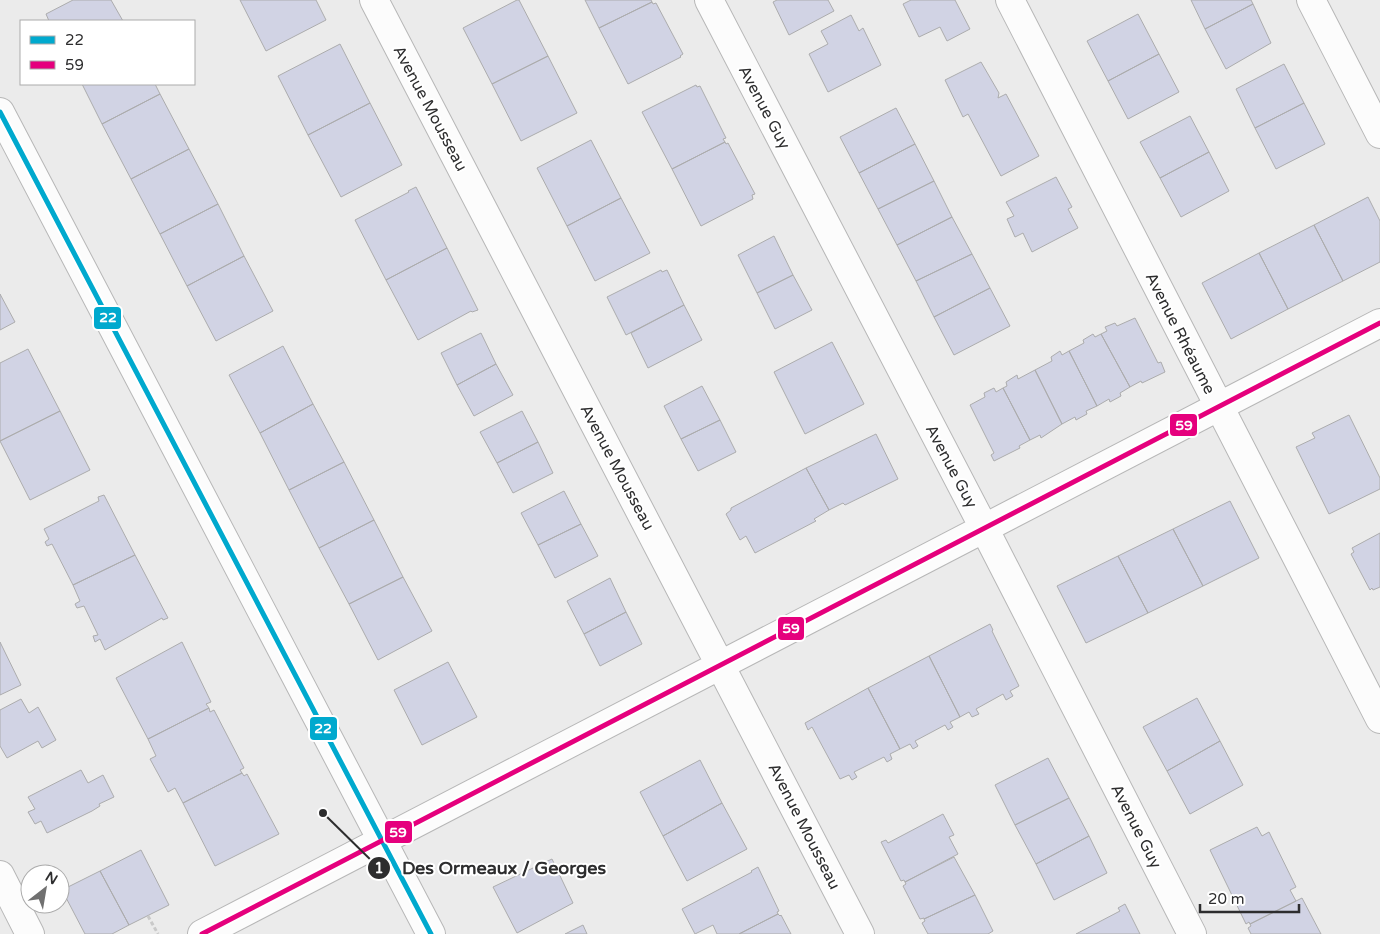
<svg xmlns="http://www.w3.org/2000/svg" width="1380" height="934" font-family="'Varela Round',sans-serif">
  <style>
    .building { fill: #d1d3e4; stroke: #acacad }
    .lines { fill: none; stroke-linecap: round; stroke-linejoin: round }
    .minor-casing { stroke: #b7b7b7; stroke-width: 30 }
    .tertiary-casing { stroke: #b7b7b7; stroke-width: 30 }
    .path { stroke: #c9c9c9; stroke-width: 3; stroke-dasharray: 4 2.5; stroke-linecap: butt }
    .minor { stroke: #fcfcfc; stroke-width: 28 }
    .tertiary { stroke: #fcfcfc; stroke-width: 28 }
    .bus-1-casing { stroke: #fff; stroke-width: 9 }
    .bus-2-casing { stroke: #fff; stroke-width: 9 }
    .bus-1 { stroke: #00a9ce; stroke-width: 5 }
    .bus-2 { stroke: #e5007d; stroke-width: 5 }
    .labels { text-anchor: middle; stroke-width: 4; stroke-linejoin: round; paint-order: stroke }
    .street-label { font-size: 16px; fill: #2d2d2e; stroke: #fff }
    .leader { fill: none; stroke: #2d2d2e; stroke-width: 2 }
    .callout-dot { fill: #2d2d2e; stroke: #fff; stroke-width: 2 }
    .mark-label { font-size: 15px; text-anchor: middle; font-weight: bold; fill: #fff }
    .callout-label { font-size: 18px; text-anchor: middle; font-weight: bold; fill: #2d2d2e; stroke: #fff; stroke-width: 4; stroke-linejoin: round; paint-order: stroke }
    .line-badge { stroke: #fff; stroke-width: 2 }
    .badge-label { font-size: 14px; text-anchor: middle; font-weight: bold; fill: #fff }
  </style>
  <rect width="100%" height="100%" fill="#ebebeb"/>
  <path class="building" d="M 73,0 L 111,0 L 123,21 L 49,21 L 46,14 Z
    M 240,0 L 316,0 L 326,20 L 266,51 Z
    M 517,0 L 519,0 L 548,56 L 492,84 L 463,28 Z
    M 585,0 L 651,0 L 652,2 L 599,28 Z
    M 777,0 L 828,0 L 834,11 L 789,35 L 773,2 Z
    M 911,0 L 955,0 L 970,29 L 947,41 L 940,27 L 919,37 L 903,4 Z
    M 1191,0 L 1251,0 L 1253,4 L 1205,29 Z
    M 652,2 L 653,4 L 656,3 L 683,54 L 680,56 L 681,57 L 628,84 L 599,28 Z
    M 1253,4 L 1271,43 L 1226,69 L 1205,29 Z
    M 1138,14 L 1159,54 L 1108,81 L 1087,41 Z
    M 851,15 L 859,31 L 863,28 L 881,65 L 828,92 L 809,54 L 828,44 L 821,31 Z
    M 340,44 L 370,103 L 308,135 L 278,76 Z
    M 1159,54 L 1179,92 L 1128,119 L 1108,81 Z
    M 548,56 L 577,113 L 521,141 L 492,84 Z
    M 981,62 L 999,93 L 998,98 L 1006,94 L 1039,156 L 1001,176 L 968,114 L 963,117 L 945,80 Z
    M 1284,64 L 1304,103 L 1255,128 L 1236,89 Z
    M 82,84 L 155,84 L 160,94 L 102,124 Z
    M 696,85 L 697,87 L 700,86 L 726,138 L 723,139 L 725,142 L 672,169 L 642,112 Z
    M 160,94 L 189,149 L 131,179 L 102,124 Z
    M 370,103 L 402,165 L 341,197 L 308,135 Z
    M 1304,103 L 1325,144 L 1276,169 L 1255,128 Z
    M 896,108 L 915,144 L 859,173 L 840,137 Z
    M 1190,116 L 1209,152 L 1160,178 L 1140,142 Z
    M 591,140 L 621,198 L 567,226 L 537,168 Z
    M 725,142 L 726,144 L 728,143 L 755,194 L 752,195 L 753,199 L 701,226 L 672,169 Z
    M 915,144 L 934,181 L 878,209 L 859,173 Z
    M 189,149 L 218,204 L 160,234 L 131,179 Z
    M 1209,152 L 1229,191 L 1181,217 L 1160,178 Z
    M 1056,177 L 1072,207 L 1068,209 L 1078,228 L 1032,252 L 1023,233 L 1015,237 L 1007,219 L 1014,216 L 1006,202 Z
    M 934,181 L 952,217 L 897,245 L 878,209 Z
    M 416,187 L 447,248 L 386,280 L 355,220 L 409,192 L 408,191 Z
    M 1368,197 L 1380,221 L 1380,262 L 1343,281 L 1314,225 Z
    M 621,198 L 650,253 L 595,281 L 567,226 Z
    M 218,204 L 244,256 L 187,286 L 160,234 Z
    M 952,217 L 972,254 L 916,281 L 897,245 Z
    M 1314,225 L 1343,281 L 1288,309 L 1259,253 Z
    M 774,236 L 793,275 L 757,293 L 738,255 Z
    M 447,248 L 478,310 L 472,312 L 471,311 L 418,340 L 386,280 Z
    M 1259,253 L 1288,309 L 1231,339 L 1202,283 Z
    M 972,254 L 990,288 L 934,317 L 916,281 Z
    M 244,256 L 273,311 L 216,341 L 187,286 Z
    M 661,270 L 662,272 L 667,270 L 684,305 L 626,335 L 607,297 Z
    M 793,275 L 812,310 L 775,329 L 757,293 Z
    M 990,288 L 1010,326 L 954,355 L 934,317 Z
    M 0,294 L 15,322 L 0,330 Z
    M 684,305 L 702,340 L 648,368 L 631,333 Z
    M 1135,318 L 1158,363 L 1161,362 L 1165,372 L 1142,383 L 1141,381 L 1130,387 L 1101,334 L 1107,331 L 1105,327 L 1115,323 L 1117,326 Z
    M 481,333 L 496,364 L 457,385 L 441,353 Z
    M 1093,334 L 1095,337 L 1101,334 L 1130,387 L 1120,393 L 1121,396 L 1110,402 L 1109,399 L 1097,406 L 1069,351 L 1084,343 L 1083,340 Z
    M 832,342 L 864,404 L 805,434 L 774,372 Z
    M 283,346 L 313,404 L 260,433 L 229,375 Z
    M 28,349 L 60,411 L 0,441 L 0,363 Z
    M 1060,351 L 1062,355 L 1069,351 L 1097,406 L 1086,411 L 1087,414 L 1076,420 L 1075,417 L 1062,424 L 1035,370 L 1052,361 L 1051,357 Z
    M 496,364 L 513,395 L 474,416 L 457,385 Z
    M 1035,370 L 1062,424 L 1041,438 L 1040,435 L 1030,440 L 1003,388 L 1007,386 L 1006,382 L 1017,375 L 1018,379 Z
    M 702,386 L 720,420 L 681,439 L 664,406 Z
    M 994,388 L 996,392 L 1003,388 L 1030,440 L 1019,446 L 1020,448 L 994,461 L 991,455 L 994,453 L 970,405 L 985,397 L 984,393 Z
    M 313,404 L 344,462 L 289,490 L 260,433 Z
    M 60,411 L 90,470 L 30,500 L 0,441 Z
    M 522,411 L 538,442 L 497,463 L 480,432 Z
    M 1349,415 L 1380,478 L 1380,489 L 1329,514 L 1296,447 L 1315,438 L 1312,433 Z
    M 720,420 L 736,452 L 698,471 L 681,439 Z
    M 876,434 L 898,479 L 845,505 L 843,503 L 829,510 L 806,468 Z
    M 538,442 L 553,473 L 513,493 L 497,463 Z
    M 344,462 L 374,520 L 319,548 L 289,490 Z
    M 806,468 L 829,510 L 814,519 L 816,521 L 755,553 L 746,536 L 740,540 L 726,514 L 731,510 L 731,508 Z
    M 564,491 L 581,524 L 538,545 L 521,513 Z
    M 104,495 L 135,555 L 73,585 L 52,544 L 47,546 L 45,542 L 49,539 L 44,529 L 99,501 L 98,497 Z
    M 1230,501 L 1259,558 L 1203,586 L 1173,529 Z
    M 374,520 L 403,577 L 349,604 L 319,548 Z
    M 581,524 L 598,556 L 555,578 L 538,545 Z
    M 1173,529 L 1203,586 L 1148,613 L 1118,556 Z
    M 1380,533 L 1380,587 L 1373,590 L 1372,588 L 1370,590 L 1351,554 L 1354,552 L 1352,548 Z
    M 135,555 L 168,618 L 163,620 L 162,618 L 105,650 L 100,639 L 95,642 L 93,636 L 98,635 L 84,606 L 77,608 L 75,604 L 80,601 L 73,585 Z
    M 1118,556 L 1148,613 L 1086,643 L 1057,586 Z
    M 403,577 L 432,631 L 378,660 L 349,604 Z
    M 610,578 L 626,612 L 584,634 L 567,601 Z
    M 626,612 L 642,644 L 600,666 L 584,634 Z
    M 990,624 L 993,630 L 992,631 L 1019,686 L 1010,691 L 1013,696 L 1006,700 L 1003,694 L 976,709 L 979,714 L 972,717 L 969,712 L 960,717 L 929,656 Z
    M 0,642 L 21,685 L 0,695 Z
    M 182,642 L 211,702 L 206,704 L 209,708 L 148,739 L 116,678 Z
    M 929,656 L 960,717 L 950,722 L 953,727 L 948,730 L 945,725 L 915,741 L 918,746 L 913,749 L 910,744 L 900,749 L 868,688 Z
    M 448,662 L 477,717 L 422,745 L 394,690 Z
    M 868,688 L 900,749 L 890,754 L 892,759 L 887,762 L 884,757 L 854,772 L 857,777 L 852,780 L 849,775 L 840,779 L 812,727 L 808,730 L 805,723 Z
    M 1197,698 L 1220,741 L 1167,771 L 1143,727 Z
    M 21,699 L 29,713 L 38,707 L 56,740 L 42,748 L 38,741 L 7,758 L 0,746 L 0,710 Z
    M 209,708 L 210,712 L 214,710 L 244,768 L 240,770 L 242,773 L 183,803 L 175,788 L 168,792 L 150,759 L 156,756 L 148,739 Z
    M 1220,741 L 1243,785 L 1190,814 L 1167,771 Z
    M 1048,758 L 1069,798 L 1015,825 L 995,785 Z
    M 700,760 L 722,803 L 663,836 L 640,792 Z
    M 81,770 L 88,783 L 103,775 L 114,797 L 99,804 L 100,806 L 92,811 L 47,833 L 41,821 L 35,824 L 28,812 L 35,809 L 28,797 Z
    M 242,773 L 244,776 L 247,774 L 279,834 L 215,866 L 183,803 Z
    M 1069,798 L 1089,836 L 1036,864 L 1015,825 Z
    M 722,803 L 747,849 L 687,881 L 663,836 Z
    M 943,814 L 954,835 L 949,837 L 958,854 L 905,882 L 904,880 L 901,881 L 881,842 L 886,840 L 888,843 Z
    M 1257,827 L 1262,836 L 1269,832 L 1296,887 L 1290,890 L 1296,901 L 1250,924 L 1249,922 L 1246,924 L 1210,850 Z
    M 1089,836 L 1107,873 L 1054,900 L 1036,864 Z
    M 141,850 L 169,905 L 129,925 L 100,871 Z
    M 954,857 L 975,895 L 924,919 L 924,918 L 920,919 L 903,886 L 906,884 L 905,882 Z
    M 552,859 L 573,903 L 517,933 L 493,887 Z
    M 758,867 L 779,911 L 777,912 L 778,914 L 739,934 L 717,934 L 713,925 L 695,934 L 682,909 L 752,872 L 751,871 Z
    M 100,871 L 129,925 L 112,934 L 85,934 L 62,890 Z
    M 975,895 L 993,931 L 988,934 L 928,934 L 922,923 L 925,921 L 924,919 Z
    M 1302,898 L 1321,934 L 1251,934 L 1248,928 L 1251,926 L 1250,924 Z
    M 1125,904 L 1140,934 L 1076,934 L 1120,911 L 1118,908 Z
    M 778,914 L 780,916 L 781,915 L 791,934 L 739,934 Z
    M 583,925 L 587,934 L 565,934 Z"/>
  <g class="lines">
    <g class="minor-casing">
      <path id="minor" d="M 374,0 L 860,934
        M 709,0 L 984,528 L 1192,934
        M 1010,0 L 1380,719
        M 1311,0 L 1380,134
        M 0,875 L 30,934
        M 202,934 L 1380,323"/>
    </g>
    <g class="tertiary-casing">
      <path id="tertiary" d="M 0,112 L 431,934"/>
    </g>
    <path class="path" d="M 148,916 L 158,934"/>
    <use href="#minor" class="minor"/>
    <use href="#tertiary" class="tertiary"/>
    <g class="bus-1-casing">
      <path id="bus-1" d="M 0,112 L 431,934"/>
    </g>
    <g class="bus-2-casing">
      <path id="bus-2" d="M 202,934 L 1380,323"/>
    </g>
    <use href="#bus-1" class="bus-1"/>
    <use href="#bus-2" class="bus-2"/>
  </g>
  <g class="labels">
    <g class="street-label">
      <text transform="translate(765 107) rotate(62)" y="6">Avenue Guy</text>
      <text transform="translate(431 108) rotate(62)" y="6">Avenue Mousseau</text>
      <text transform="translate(1181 333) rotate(63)" y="6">Avenue Rhéaume</text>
      <text transform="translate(952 466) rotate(62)" y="6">Avenue Guy</text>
      <text transform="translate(618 467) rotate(62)" y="6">Avenue Mousseau</text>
      <text transform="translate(805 826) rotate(63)" y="6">Avenue Mousseau</text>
      <text transform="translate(1137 826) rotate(63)" y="6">Avenue Guy</text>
    </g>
  </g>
  <path class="leader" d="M323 813L379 868"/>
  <g class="callout-dot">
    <circle cx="323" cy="813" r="5"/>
    <circle cx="379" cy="868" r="12"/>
  </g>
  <g class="mark-label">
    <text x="379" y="873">1</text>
  </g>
  <g class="callout-label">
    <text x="504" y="874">Des Ormeaux / Georges</text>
  </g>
  <g class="line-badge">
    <rect x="93" y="306" width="29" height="24" rx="5" fill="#00a9ce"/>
    <rect x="1169" y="413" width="29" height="24" rx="5" fill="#e5007d"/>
    <rect x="777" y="616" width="28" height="25" rx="5" fill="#e5007d"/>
    <rect x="309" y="716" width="29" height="25" rx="5" fill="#00a9ce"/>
    <rect x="384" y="820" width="29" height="24" rx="5" fill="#e5007d"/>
  </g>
  <g class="badge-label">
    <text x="108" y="322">22</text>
    <text x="1184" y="430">59</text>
    <text x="791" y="633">59</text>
    <text x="323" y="733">22</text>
    <text x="398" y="837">59</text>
  </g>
  <rect x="20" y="20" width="175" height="65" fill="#ffffff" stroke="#ababab"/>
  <rect x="30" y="36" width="25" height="8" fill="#00a9ce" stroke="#ababab"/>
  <text x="65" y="45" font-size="15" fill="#2d2d2e">22</text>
  <rect x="30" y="61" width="25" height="8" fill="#e5007d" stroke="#ababab"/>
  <text x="65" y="70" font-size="15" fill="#2d2d2e">59</text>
  <g transform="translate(45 889) rotate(31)"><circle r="24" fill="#ffffff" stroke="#ababab"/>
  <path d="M0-4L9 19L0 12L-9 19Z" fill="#707070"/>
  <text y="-8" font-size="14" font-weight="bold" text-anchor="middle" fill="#2d2d2e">N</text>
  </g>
  <path d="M1200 904v8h99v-8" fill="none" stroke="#2d2d2e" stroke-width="2.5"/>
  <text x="1208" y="904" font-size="15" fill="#2d2d2e" stroke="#ffffff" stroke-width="4" paint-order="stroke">20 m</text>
</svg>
